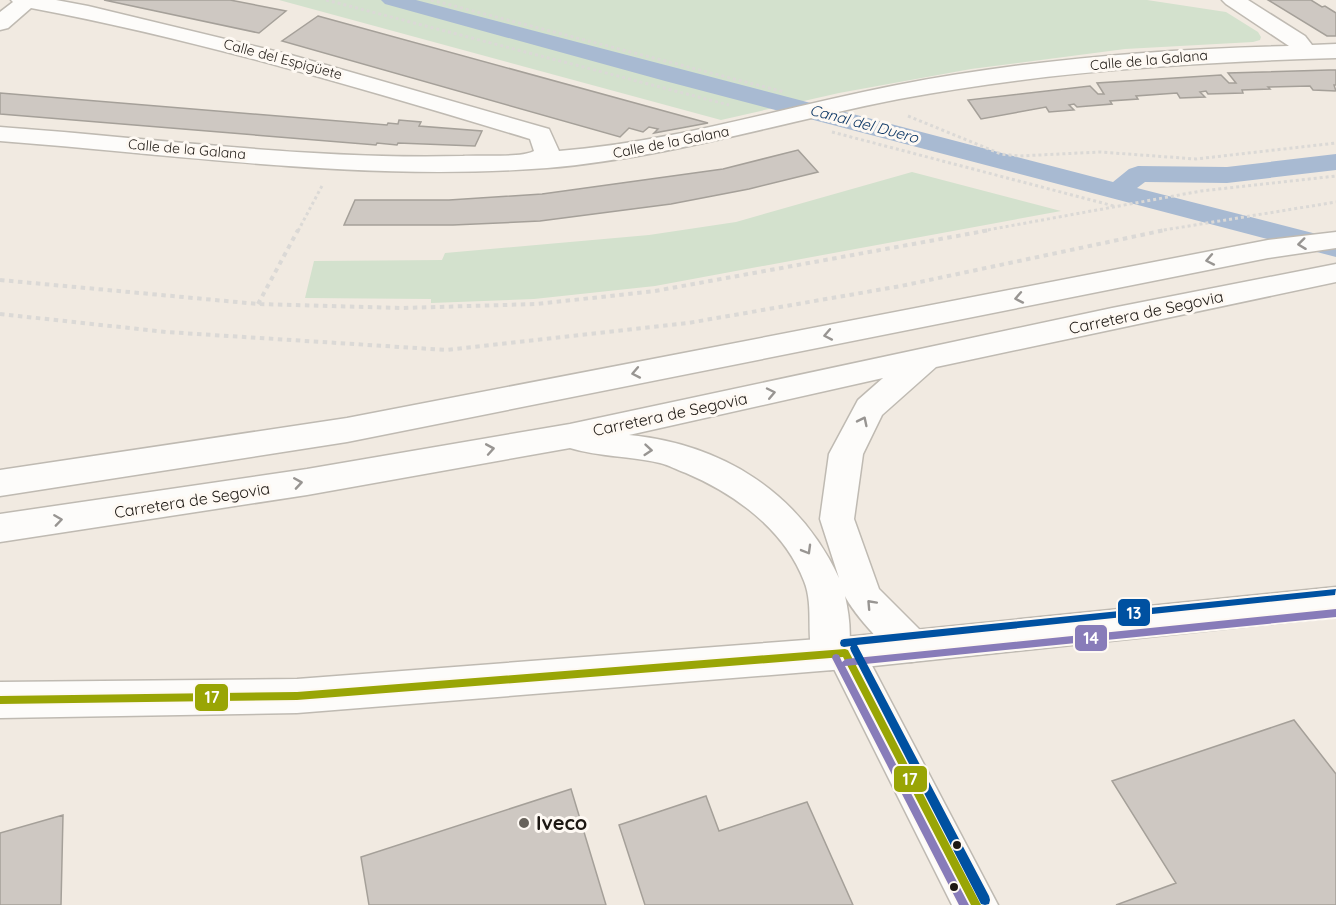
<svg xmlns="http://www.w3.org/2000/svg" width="1336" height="905" font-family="Quicksand,sans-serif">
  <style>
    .green { fill: #d3e1cd }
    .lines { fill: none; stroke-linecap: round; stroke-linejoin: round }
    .canal { fill: #a8bad2; fill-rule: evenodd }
    .building { fill: #cec8c2; stroke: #a5a099; stroke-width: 1.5 }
    .street-casing { stroke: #bfbab2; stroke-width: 3 }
    .secondary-casing { stroke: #bfbab2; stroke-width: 3 }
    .highway-casing { stroke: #bfbab2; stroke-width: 3 }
    .path-far1 { stroke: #dbd9d6; stroke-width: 3; stroke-dasharray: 3 3; stroke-linecap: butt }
    .path { stroke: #dbd9d6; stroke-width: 4; stroke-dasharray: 4.5 4.5; stroke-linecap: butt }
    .street { fill: #fdfcfa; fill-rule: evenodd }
    .secondary { fill: #fdfcfa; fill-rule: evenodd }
    .highway { fill: #fdfcfa; fill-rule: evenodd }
    .bus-1-casing { stroke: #fef9f3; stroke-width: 4 }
    .bus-2-casing { stroke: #fef9f3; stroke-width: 4 }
    .bus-3-casing { stroke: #fef9f3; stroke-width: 4 }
    .bus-1 { fill: #99a505; fill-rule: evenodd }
    .bus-2 { fill: #887cb9; fill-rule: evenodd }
    .bus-3 { fill: #0051a1; fill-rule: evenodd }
    .oneway { stroke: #989592 }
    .poi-dot { fill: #67625b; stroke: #fef9f3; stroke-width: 2 }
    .bus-dot { fill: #1d1813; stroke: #fef9f3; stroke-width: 2 }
    .labels { text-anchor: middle; stroke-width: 6; stroke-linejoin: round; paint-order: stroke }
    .far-street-label { font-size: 14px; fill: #1d1813; stroke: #fef9f3 }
    .far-water-label { font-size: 15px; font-style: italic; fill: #0a3564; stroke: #fef9f3 }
    .street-label { font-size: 16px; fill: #1d1813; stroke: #fef9f3 }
    .near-poi-label { font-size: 20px; font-weight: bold; fill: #1d1813; stroke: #fef9f3; text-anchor: start }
    .line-badge { stroke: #fef9f3; stroke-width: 2 }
    .badge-label { font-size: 16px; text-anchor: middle; font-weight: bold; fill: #fff }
  </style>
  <rect width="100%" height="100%" fill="#f1eae1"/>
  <path class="green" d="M 279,0 L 1147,0 L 1226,12 L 1258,32 L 1261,37 L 1260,40 L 1253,42 L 1125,49 L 971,69 L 839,93 L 721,120 Z
    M 912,172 L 1061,211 L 655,286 L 534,299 L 431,303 L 431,299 L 305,298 L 314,261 L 442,260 L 445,253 L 649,235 L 736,222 Z"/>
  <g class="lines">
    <path class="canal" d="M 381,0 L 416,0 L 1113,182 L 1129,169 L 1138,166 L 1227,167 L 1336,154 L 1336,170 L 1227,183 L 1145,182 L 1137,188 L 1336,239 L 1336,257 L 665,81 L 385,4 Z"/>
  </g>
  <path class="building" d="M 104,0 L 230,0 L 286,11 L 259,33 Z
    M 1268,0 L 1311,0 L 1322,7 L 1325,6 L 1336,13 L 1336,36 L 1327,36 Z
    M 318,16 L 708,123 L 654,133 L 658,129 L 649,127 L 643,132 L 629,128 L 620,137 L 282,41 Z
    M 1329,70 L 1336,70 L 1336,85 L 1334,85 L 1336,91 L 1313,90 L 1310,86 L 1268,87 L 1270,89 L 1242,90 L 1243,93 L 1208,94 L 1206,91 L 1200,92 L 1205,97 L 1180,98 L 1177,93 L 1136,96 L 1138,99 L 1110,101 L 1112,104 L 1077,107 L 1074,104 L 1069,105 L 1074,110 L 1049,112 L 1046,107 L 981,119 L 968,100 L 1090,86 L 1098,94 L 1104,94 L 1097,83 L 1221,75 L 1229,83 L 1236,83 L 1228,73 Z
    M 0,93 L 387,125 L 388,123 L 398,124 L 399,120 L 421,122 L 419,126 L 482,131 L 475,146 L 398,143 L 397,145 L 377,143 L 376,145 L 0,114 Z
    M 798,150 L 818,172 L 749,189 L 671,204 L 540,221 L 453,225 L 344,225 L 355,200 L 449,200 L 542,194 L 723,169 Z
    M 1294,720 L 1336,774 L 1336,905 L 1116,905 L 1176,883 L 1112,781 Z
    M 571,789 L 606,905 L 369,905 L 361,857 Z
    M 706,796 L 719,831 L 807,802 L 853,905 L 645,905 L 619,825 Z
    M 63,815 L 61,905 L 0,905 L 0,833 Z"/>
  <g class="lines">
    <g class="street-casing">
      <path id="street" d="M 11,0 L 56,0 L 88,6 L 291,55 L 549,129 L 559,151 C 675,142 784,107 897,85 C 1026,60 1158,49 1289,46 L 1226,4 L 1222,0 L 1248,0 L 1305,36 L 1312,45 L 1336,44 L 1336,58 C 1189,62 1043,72 899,99 C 781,122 667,158 547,168 C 364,182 182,155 0,141 L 0,127 C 154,138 308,160 463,156 C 480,155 522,158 534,151 L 530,139 C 365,89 200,40 31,8 L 8,28 L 0,30 L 0,12 L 13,2 Z
        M 845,637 L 859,641 L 998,905 L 952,905 L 826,653 L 831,641 Z"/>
    </g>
    <g class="secondary-casing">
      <path id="secondary" d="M 1336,587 L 1336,617 L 845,669 L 297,713 L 0,718 L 0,682 L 297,679 L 845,637 Z"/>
    </g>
    <g class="highway-casing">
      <path id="highway" d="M 1336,232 L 1336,248 L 1268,258 L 347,442 L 0,496 L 0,470 L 347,418 L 1268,240 Z
        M 1336,264 L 1336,282 L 936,367 L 882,415 L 863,454 L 854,519 L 879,589 L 924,634 L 930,646 L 924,658 C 921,659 915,662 911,662 C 894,662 852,611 845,596 C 850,618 853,645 844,666 L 830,670 L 816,666 C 804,640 815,608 804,581 C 784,529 735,494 686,473 C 677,470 669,465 660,463 C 630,456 600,457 570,448 L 307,495 L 0,542 L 0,514 L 307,469 L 570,424 L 1112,308 ZM 883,378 L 858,400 L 829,454 L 820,519 L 839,578 C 799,492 722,444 629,435 Z"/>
    </g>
    <path class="path-far1" d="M 326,0 L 729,105
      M 431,0 L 784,92
      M 908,116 L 1001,154 L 1019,156 L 1100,152 L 1196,159 L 1336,143
      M 832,132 L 1114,206
      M 298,231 L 323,184
      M 982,231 L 1201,191 L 1336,176
      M 1158,231 L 1336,202"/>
    <path class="path" d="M 0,280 L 258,304 L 403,308 L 537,304 L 655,291 L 990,230
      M 258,304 L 298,230
      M 0,314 L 166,332 L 447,350 L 688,323 L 901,286 L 1165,230"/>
    <use href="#street" class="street"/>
    <use href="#secondary" class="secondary"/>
    <use href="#highway" class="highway"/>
    <g class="bus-1-casing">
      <path id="bus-1" d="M 845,649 L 848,650 L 981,905 L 971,905 L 843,657 L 297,700 L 0,704 L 0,696 L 297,692 Z"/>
    </g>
    <g class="bus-2-casing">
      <path id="bus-2" d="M 1336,609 L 1336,617 L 845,666 L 969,905 L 959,905 L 832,658 L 833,655 L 836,654 L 839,655 L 842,662 L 846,659 Z"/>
    </g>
    <g class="bus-3-casing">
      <path id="bus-3" d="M 1336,589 L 1335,595 L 857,645 L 989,896 L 990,900 L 989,904 L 985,905 L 981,904 L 851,651 L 850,648 L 851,646 L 844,647 L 841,646 L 840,643 L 841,640 L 844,639 Z"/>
    </g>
    <use href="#bus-1" class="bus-1"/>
    <use href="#bus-2" class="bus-2"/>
    <use href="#bus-3" class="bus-3"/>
  </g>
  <defs><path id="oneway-chevron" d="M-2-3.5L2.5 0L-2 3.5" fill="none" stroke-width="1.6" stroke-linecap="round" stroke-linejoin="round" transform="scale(1.5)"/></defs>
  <g class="oneway">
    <use href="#oneway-chevron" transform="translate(1302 244) rotate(173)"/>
    <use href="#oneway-chevron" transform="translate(1210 260) rotate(169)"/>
    <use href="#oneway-chevron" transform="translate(1019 298) rotate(169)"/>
    <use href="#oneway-chevron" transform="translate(828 335) rotate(169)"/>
    <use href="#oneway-chevron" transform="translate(636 373) rotate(169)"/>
    <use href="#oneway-chevron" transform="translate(771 393) rotate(-12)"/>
    <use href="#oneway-chevron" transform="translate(863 421) rotate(-64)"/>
    <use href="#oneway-chevron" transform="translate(490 449) rotate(-10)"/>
    <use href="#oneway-chevron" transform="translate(648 450) rotate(5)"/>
    <use href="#oneway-chevron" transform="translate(298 483) rotate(-9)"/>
    <use href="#oneway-chevron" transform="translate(58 520) rotate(-8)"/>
    <use href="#oneway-chevron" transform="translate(807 550) rotate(60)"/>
    <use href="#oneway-chevron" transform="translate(871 604) rotate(-133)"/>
  </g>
  <circle class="poi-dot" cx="524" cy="823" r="6"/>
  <g class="bus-dot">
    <circle cx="957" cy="845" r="5"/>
    <circle cx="954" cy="887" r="5"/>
  </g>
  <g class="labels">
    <g class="far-street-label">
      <text transform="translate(283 59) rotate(15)" y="5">Calle del Espigüete</text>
      <text transform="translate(1149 60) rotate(-5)" y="5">Calle de la Galana</text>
      <text transform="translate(671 142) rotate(-11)" y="5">Calle de la Galana</text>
      <text transform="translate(187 149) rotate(5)" y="5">Calle de la Galana</text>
    </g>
    <g class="far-water-label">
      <text transform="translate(864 124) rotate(15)" y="5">Canal del Duero</text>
    </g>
    <g class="street-label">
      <text transform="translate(1146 312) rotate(-12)" y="6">Carretera de Segovia</text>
      <text transform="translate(670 414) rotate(-12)" y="6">Carretera de Segovia</text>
      <text transform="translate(192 500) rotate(-9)" y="6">Carretera de Segovia</text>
    </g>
    <g class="near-poi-label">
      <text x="536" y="830">Iveco</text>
    </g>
  </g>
  <g class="line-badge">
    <rect x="1117" y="598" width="34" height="29" rx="6" fill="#0051a1"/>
    <rect x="1074" y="624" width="34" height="28" rx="6" fill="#887cb9"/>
    <rect x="194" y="683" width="35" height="29" rx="6" fill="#99a505"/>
    <rect x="893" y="765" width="35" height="28" rx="6" fill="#99a505"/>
  </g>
  <g class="badge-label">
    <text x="1134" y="619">13</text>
    <text x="1091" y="644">14</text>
    <text x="212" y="703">17</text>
    <text x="910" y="785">17</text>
  </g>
</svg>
